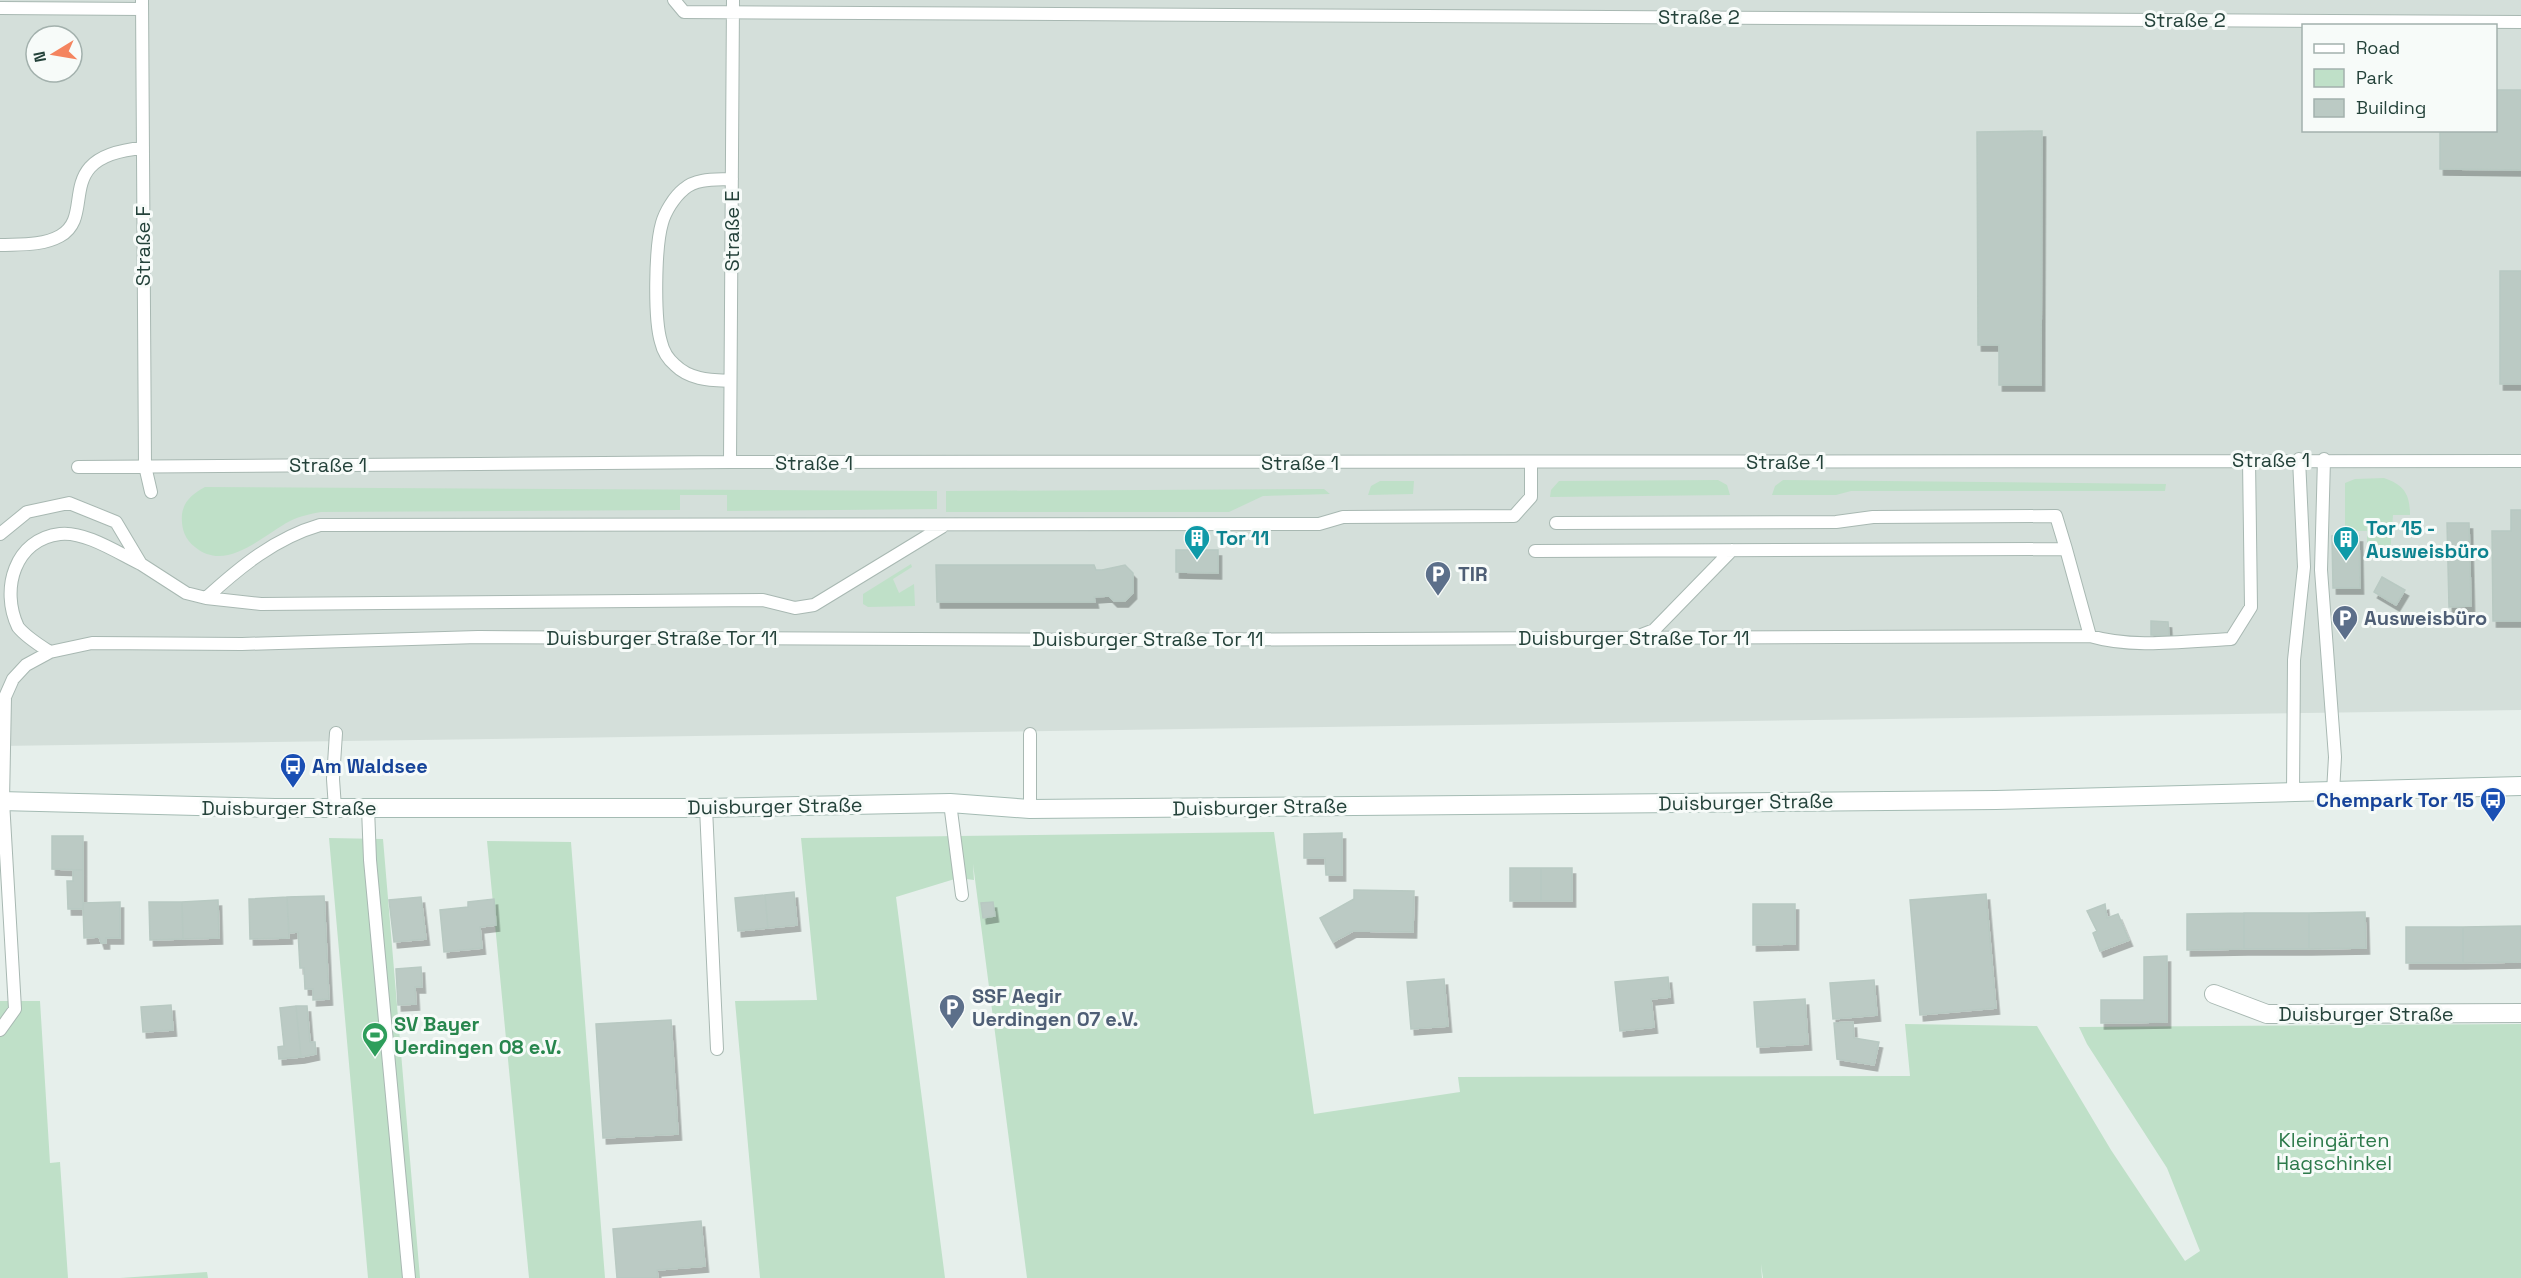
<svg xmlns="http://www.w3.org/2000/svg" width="2521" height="1278" font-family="'Space Grotesk',sans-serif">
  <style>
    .built { fill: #d4dfda; fill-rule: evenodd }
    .green { fill: #bfe0c8 }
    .building { fill: #bbcac4; stroke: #b8c9c2; stroke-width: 1.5; filter: url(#shadow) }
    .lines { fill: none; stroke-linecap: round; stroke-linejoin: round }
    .lane-casing { stroke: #a8b8b2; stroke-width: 14 }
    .street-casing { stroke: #a8b8b2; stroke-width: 20 }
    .secondary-casing { stroke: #a4bbb3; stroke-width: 20 }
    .lane { stroke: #fff; stroke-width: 12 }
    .street { stroke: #fff; stroke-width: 18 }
    .secondary { stroke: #fff; stroke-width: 18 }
    .labels { text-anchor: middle; stroke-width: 6; stroke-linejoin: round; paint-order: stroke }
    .street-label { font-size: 20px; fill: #24423a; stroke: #f7fbf9 }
    .culture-label { font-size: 20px; font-weight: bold; fill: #0d838f; stroke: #f7fbf9; text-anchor: start }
    .service-label { font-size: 20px; font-weight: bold; fill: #4e5e75; stroke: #f7fbf9; text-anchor: start }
    .transit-label { font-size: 20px; font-weight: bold; fill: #164399; stroke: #f7fbf9; text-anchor: start }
    .leisure-label { font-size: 20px; font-weight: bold; fill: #27864d; stroke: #f7fbf9; text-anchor: start }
    .park-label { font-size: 20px; fill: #2d7a4b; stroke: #f7fbf9 }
  </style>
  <defs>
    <filter id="shadow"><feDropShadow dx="3.5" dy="6" stdDeviation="0" flood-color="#0004"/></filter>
  </defs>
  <rect width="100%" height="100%" fill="#e6efeb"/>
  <path class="built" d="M 0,0 L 2521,0 L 2521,710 L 0,746 ZM 2304,26 L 2496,26 L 2496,130 L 2304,130 ZM 36,36 L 72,36 L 72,72 L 36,72 Z"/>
  <path class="green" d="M 2384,478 C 2404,485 2410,494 2410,515 L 2393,515 L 2390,555 L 2384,559 L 2367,559 L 2367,531 L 2345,531 L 2345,483 L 2355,479 Z
    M 1718,480 L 1727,485 L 1730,495 L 1550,497 L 1551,490 L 1559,481 Z
    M 1783,480 L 2166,484 L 2165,491 L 1851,491 L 1836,495 L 1772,495 L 1775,486 Z
    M 1380,481 L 1414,481 L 1413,494 L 1368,495 L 1371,486 Z
    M 205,487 L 937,491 L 937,509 L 727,511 L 727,495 L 680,495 L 680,510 L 321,512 C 310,514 300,516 290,521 C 262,536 226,573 195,547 C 184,539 181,527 182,514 C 184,500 194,493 205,487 Z
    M 1324,489 L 1330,494 L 1263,496 L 1229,512 L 946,512 L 946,491 Z
    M 911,564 L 912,567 L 893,579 L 899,593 L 914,584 L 915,606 L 868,607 L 863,604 L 863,594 Z
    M 1274,832 L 1314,1114 L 1460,1092 L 1458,1077 L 1910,1076 L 1905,1024 L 2037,1026 L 2111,1150 L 2185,1261 L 2200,1251 L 2167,1168 L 2087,1044 L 2079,1027 L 2521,1024 L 2521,1278 L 1763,1278 L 1761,1264 L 1762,1278 L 1027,1278 L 973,864 L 974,880 L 958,878 L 896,897 L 945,1278 L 760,1278 L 735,1001 L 817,1000 L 801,838 Z
    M 329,838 L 383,839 L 420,1278 L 368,1278 Z
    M 487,841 L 571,842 L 605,1278 L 529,1278 Z
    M 0,1001 L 40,1001 L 50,1163 L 60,1162 L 68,1278 L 0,1278 Z
    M 207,1272 L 208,1278 L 120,1278 Z"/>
  <path class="building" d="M 2496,90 L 2521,90 L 2521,170 L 2440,169 L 2440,130 L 2496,130 Z
    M 2042,131 L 2041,385 L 1999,385 L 1999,345 L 1978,345 L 1977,132 Z
    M 2500,271 L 2521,271 L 2521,384 L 2500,384 Z
    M 2511,510 L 2521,510 L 2521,621 L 2493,621 L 2492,531 L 2511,531 Z
    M 2447,523 L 2469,523 L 2471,606 L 2449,607 Z
    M 2332,536 L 2359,536 L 2360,588 L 2333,588 Z
    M 1176,550 L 1218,550 L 1218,573 L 1176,572 Z
    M 936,565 L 1094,565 L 1096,570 L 1102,570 L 1125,565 L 1133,573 L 1133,593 L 1125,601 L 1114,601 L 1109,596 L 1094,597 L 1095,602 L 937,602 Z
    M 2382,577 L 2405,590 L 2396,605 L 2374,592 Z
    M 2151,621 L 2168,622 L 2169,636 L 2151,635 Z
    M 1342,833 L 1342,875 L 1326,875 L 1325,858 L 1304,858 L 1304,834 Z
    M 52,836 L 83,836 L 83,870 L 52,869 Z
    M 1510,868 L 1541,868 L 1541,901 L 1510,901 Z
    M 1541,868 L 1572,868 L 1572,901 L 1541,901 Z
    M 73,870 L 83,870 L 83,909 L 68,909 L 67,881 L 73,881 Z
    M 1354,890 L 1414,891 L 1413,932 L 1353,931 L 1333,942 L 1320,918 L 1354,899 Z
    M 794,892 L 797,925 L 768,928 L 765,895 Z
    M 1986,894 L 1996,1008 L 1920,1015 L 1910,900 Z
    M 765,895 L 768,928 L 738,931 L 735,898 Z
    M 324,896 L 329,999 L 313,1000 L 313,989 L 305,989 L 304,968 L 300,968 L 298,932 L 289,933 L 287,897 Z
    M 287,897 L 289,938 L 250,939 L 249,899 Z
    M 421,897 L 426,939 L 394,942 L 389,900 Z
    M 494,899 L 496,925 L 480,927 L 482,948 L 444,952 L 440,910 L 468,907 L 468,902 Z
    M 218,900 L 219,938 L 183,939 L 182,902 Z
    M 120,902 L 120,938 L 106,938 L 106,943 L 101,943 L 99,937 L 84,938 L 83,903 Z
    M 149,902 L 182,902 L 183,939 L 150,940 Z
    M 993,902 L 995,916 L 983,918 L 981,903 Z
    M 1753,904 L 1795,904 L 1795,944 L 1753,945 Z
    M 2105,904 L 2107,918 L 2118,914 L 2129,940 L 2100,951 L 2093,933 L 2097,931 L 2087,911 Z
    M 2365,912 L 2366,948 L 2309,949 L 2309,913 Z
    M 2244,913 L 2309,913 L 2309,949 L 2244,949 Z
    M 2244,913 L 2244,949 L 2187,950 L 2187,914 Z
    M 2521,926 L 2521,962 L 2463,963 L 2463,927 Z
    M 2406,927 L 2463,927 L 2463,963 L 2406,963 Z
    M 2167,956 L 2167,1022 L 2101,1023 L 2101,1000 L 2144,1000 L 2144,957 Z
    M 421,967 L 422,987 L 415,987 L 416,1004 L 398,1005 L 396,969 Z
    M 1668,977 L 1670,997 L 1651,999 L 1654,1027 L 1620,1031 L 1615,982 Z
    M 1444,979 L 1448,1026 L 1411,1029 L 1407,982 Z
    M 1874,980 L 1877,1015 L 1833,1019 L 1830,983 Z
    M 1805,999 L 1808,1044 L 1757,1047 L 1754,1002 Z
    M 171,1005 L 173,1030 L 143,1032 L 141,1007 Z
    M 296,1006 L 307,1006 L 310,1042 L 315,1042 L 316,1054 L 301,1057 Z
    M 296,1006 L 301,1057 L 279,1059 L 278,1047 L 284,1046 L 280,1008 Z
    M 671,1020 L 678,1134 L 603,1138 L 596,1024 Z
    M 1853,1022 L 1854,1038 L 1879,1042 L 1874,1065 L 1837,1059 L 1834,1023 Z
    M 701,1221 L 705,1266 L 657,1270 L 658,1278 L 617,1278 L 613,1229 Z"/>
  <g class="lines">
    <g class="lane-casing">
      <path id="lane" d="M 142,0 L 145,466 L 151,492
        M 674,0 L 684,12 L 2521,22
        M 0,8 L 142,9
        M 0,245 C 19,244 42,246 60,236 C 98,215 49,156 143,148
        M 730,381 C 711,380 690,380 675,365 C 668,359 663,351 661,342 C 654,319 655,247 662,223 C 665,212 674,197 684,189 C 697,178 716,180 732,179
        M 2324,459 L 2321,570 L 2335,757 L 2333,792
        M 730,462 L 733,0
        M 78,467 L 730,462 L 2521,461
        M 1556,523 L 1836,522 L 1873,517 L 2056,516 L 2066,549
        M 0,534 L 27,512 L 69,503 L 116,522 L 141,564 L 186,593 L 206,598 C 240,567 275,538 320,525 L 1319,524 L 1343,517 L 1514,516 L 1531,497 L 1531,463
        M 1535,551 L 2066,549 L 2090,636
        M 206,598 L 261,604 L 763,600 L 795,608 L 814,605 L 942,527
        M 1641,635 L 1654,630 L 1732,550
        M 50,652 C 39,645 26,637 18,627 C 0,589 15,539 60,534 C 85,531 118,553 141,564
        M 1030,734 L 1030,809
        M 2293,793 L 2294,660 L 2304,567 L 2299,459
        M 950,803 L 962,895
        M 335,808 L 333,779 L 336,733
        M 368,808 L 370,860 L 409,1278
        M 706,808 L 717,1049
        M 0,1030 L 15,1009 L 3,801 L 5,697 L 13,679 L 26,665 L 50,652 L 92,643 L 242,644 L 478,637 L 1120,640 L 2090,636 C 2134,649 2186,641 2231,639 L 2251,607 L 2249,460"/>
    </g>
    <g class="street-casing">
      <path id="street" d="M 2214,994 L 2267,1014 L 2521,1013"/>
    </g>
    <g class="secondary-casing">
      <path id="secondary" d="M 0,801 L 275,808 L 706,808 L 950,803 L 1030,809 L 1996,800 L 2521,786"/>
    </g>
    <use href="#lane" class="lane"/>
    <use href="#street" class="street"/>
    <use href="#secondary" class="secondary"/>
  </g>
  <defs>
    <g id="building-pin" transform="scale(1.35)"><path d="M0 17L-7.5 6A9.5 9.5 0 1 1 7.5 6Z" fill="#0f9aa8" stroke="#f7fbf9"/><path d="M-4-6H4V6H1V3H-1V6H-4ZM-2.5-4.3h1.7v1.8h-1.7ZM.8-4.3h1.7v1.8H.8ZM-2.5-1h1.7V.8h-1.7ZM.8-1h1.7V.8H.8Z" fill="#fff"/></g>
    <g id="parking-pin" transform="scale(1.35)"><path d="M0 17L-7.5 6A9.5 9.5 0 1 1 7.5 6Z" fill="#5c6f8a" stroke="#f7fbf9"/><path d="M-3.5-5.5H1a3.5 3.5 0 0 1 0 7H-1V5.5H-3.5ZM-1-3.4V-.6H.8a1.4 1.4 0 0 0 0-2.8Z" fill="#fff"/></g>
    <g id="bus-pin" transform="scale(1.35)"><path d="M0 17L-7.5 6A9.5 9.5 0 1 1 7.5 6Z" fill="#1a4fb4" stroke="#f7fbf9"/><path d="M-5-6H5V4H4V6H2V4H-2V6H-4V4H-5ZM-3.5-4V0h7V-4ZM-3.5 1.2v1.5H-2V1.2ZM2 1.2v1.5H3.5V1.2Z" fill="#fff"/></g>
    <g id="stadium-pin" transform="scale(1.35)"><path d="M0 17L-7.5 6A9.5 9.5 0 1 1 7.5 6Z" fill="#2e9e5b" stroke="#f7fbf9"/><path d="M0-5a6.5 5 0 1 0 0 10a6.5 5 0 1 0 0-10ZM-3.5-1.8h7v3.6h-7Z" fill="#fff"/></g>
  </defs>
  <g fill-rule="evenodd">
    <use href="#building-pin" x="1197" y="538"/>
    <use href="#building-pin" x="2346" y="539"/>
    <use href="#parking-pin" x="1438" y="574"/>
    <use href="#parking-pin" x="2345" y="618"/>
    <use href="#bus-pin" x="293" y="766"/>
    <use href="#bus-pin" x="2493" y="800"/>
    <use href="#parking-pin" x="952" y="1007"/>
    <use href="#stadium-pin" x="375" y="1035"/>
  </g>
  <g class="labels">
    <g class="street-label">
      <text x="1699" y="24">Straße 2</text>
      <text x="2185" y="27">Straße 2</text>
      <text transform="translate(732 231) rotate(-90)" y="7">Straße E</text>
      <text transform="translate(143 246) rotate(-90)" y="7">Straße F</text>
      <text x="2271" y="467">Straße 1</text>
      <text x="1785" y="469">Straße 1</text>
      <text x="814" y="470">Straße 1</text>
      <text x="1300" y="470">Straße 1</text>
      <text x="328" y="472">Straße 1</text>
      <text x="662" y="645">Duisburger Straße Tor 11</text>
      <text x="1634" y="645">Duisburger Straße Tor 11</text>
      <text x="1148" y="646">Duisburger Straße Tor 11</text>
      <text transform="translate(1746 802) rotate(-1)" y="7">Duisburger Straße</text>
      <text transform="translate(775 806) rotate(-1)" y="7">Duisburger Straße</text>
      <text transform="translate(1260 807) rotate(-1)" y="7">Duisburger Straße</text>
      <text x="289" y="815">Duisburger Straße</text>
      <text x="2366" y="1021">Duisburger Straße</text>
    </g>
    <g class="culture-label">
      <text x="2366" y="535">Tor 15 -<tspan x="2366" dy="23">Ausweisbüro</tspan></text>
      <text x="1216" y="545">Tor 11</text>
    </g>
    <g class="service-label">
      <text x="1458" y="581">TIR</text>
      <text x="2364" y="625">Ausweisbüro</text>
      <text x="972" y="1003">SSF Aegir<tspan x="972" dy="23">Uerdingen 07 e.V.</tspan></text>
    </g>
    <g class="transit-label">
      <text x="312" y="773">Am Waldsee</text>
      <text x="2474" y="807" text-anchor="end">Chempark Tor 15</text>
    </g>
    <g class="leisure-label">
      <text x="394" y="1031">SV Bayer<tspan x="394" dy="23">Uerdingen 08 e.V.</tspan></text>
    </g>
    <g class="park-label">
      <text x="2334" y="1147">Kleingärten<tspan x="2334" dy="23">Hagschinkel</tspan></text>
    </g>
  </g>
  <rect x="2302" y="24" width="195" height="108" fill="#f7fbf9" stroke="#a3b1ad" stroke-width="1.5"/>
  <rect x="2314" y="44" width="30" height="9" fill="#ffffff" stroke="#a3b1ad" stroke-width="1.5"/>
  <text x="2356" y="54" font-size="18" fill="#24423a">Road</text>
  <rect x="2314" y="69" width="30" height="18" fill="#bfe0c8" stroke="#a3b1ad" stroke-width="1.5"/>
  <text x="2356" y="84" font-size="18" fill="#24423a">Park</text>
  <rect x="2314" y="99" width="30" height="18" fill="#bbcac4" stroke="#a3b1ad" stroke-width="1.5"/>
  <text x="2356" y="114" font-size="18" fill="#24423a">Building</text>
  <g transform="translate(54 54) rotate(259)"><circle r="28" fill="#f7fbf9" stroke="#a3b1ad" stroke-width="1.5"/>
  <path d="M0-4.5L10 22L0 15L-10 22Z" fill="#f4845f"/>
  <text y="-9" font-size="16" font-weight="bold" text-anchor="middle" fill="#24423a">N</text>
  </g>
</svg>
